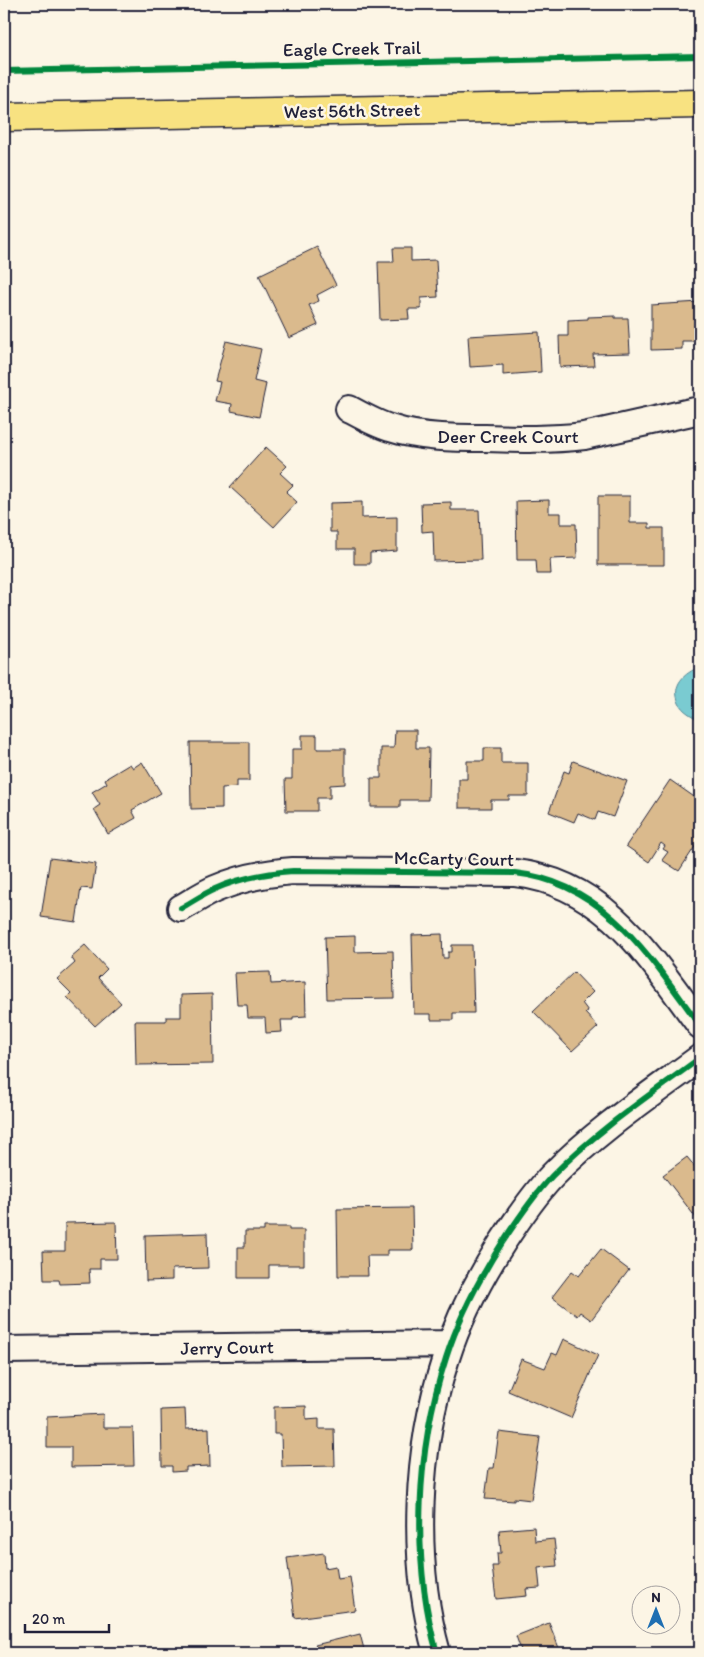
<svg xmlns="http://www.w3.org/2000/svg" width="704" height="1657" font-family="Itim,sans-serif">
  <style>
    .water { fill: #7acbd1; stroke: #578795 }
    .building { fill: #daba8d; stroke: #22223b }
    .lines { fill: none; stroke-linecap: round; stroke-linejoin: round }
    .minor-casing { stroke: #22223b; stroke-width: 30 }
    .primary-casing { stroke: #22223b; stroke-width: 31 }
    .minor { stroke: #fcf5e5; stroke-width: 26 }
    .primary { stroke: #f8e281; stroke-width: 28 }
    .cycleway-casing { stroke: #fcf5e5; stroke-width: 9 }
    .cycleway { stroke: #00873e; stroke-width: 6 }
    .labels { text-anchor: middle; stroke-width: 5; stroke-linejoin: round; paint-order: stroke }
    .street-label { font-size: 19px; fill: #22223b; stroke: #fcf5e5 }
  </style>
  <rect width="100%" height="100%" fill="#fcf5e5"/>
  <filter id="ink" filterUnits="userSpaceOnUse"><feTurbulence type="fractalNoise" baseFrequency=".02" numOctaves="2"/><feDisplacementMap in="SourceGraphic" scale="10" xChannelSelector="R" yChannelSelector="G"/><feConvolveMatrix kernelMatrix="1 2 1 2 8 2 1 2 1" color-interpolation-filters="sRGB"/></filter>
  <g filter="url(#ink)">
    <path class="water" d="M 700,667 L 700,721 C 693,716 682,711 679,703 C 671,685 684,673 700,667 Z"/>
    <path class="building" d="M 317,247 L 336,285 L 317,295 L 319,301 L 309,305 L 318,325 L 289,338 L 259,275 Z
      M 393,248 L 411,248 L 411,261 L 436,260 L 438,297 L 421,298 L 421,309 L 408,309 L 409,319 L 380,320 L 378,262 L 394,262 Z
      M 700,302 L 700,341 L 682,341 L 682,349 L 651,350 L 651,305 Z
      M 615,316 L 615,318 L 628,318 L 630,353 L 593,354 L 594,366 L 560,367 L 559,336 L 568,336 L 568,320 L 588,319 L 588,317 Z
      M 539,332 L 541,372 L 503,375 L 503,365 L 470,367 L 468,336 Z
      M 226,341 L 261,349 L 254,381 L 266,384 L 259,417 L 231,411 L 232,404 L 215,401 L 220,382 L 215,381 Z
      M 266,447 L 287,466 L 280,473 L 293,485 L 286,492 L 297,502 L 274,527 L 230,487 Z
      M 598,496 L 630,496 L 630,523 L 649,523 L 649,528 L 664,528 L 664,565 L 598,565 Z
      M 549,500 L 549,513 L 561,513 L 561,524 L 576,524 L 577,558 L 550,559 L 551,574 L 537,574 L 536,560 L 517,560 L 516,501 Z
      M 362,502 L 362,518 L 397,517 L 397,551 L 370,553 L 370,564 L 354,564 L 354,549 L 337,549 L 337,532 L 330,532 L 330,503 Z
      M 451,502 L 451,510 L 479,510 L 481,560 L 434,561 L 433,531 L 422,532 L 421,503 Z
      M 395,730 L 416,730 L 416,748 L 429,748 L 428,800 L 400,800 L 400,807 L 371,807 L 371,778 L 381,778 L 381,748 L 394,748 Z
      M 302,735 L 317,735 L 317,749 L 345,749 L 345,784 L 330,785 L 330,798 L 317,798 L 317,811 L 286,811 L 285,779 L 292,779 L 292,749 L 302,749 Z
      M 190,742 L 249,742 L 249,781 L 237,781 L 237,787 L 222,788 L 222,808 L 191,809 Z
      M 484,748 L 501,748 L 501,763 L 528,763 L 528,796 L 509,796 L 509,800 L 491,800 L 491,808 L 459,808 L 459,779 L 467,779 L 467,761 L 484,761 Z
      M 573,761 L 627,781 L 613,817 L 598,812 L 595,820 L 578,813 L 574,822 L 549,812 L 564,771 L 569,773 Z
      M 142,762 L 161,793 L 132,810 L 136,818 L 108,834 L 94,809 L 100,805 L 92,792 L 107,783 L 105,779 L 130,764 L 133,768 Z
      M 670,780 L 700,801 L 700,839 L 679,871 L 662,860 L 668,852 L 663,849 L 665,846 L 661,843 L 649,862 L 626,846 Z
      M 50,858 L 96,864 L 92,889 L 81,888 L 76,922 L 41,917 Z
      M 442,934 L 443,958 L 448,958 L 448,952 L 452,952 L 452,945 L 472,945 L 474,1013 L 453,1013 L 453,1020 L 431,1020 L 431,1014 L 414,1014 L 412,935 Z
      M 355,936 L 355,952 L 393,951 L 394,998 L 327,999 L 325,937 Z
      M 85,945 L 107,969 L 98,978 L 121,1003 L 95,1026 L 67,997 L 71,993 L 57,979 L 75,963 L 71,957 Z
      M 270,972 L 271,984 L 305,982 L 306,1016 L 293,1017 L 293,1020 L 281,1020 L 282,1032 L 266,1033 L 265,1018 L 248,1018 L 247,1005 L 237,1005 L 235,973 Z
      M 574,972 L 593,992 L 582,1003 L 588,1011 L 585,1013 L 598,1027 L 572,1051 L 533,1011 Z
      M 212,994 L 213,1064 L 136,1065 L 135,1021 L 166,1021 L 166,1017 L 181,1017 L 181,995 Z
      M 687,1157 L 700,1173 L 700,1223 L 663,1175 Z
      M 412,1208 L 413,1250 L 387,1250 L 387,1256 L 367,1256 L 368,1276 L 338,1276 L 337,1209 Z
      M 116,1222 L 117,1259 L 100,1259 L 100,1269 L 89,1269 L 90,1283 L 60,1284 L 59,1280 L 44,1280 L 43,1251 L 65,1251 L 65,1223 Z
      M 264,1227 L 289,1227 L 289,1230 L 304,1230 L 304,1265 L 269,1265 L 269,1278 L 238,1278 L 238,1247 L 245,1247 L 245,1231 L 264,1231 Z
      M 207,1233 L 208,1268 L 172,1269 L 172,1280 L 146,1281 L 145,1235 Z
      M 601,1249 L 629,1270 L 591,1320 L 580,1312 L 577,1316 L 552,1297 L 572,1271 L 579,1276 Z
      M 564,1339 L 598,1355 L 571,1418 L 508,1391 L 521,1359 L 545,1368 L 552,1353 L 557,1355 Z
      M 306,1406 L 306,1420 L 319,1419 L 319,1429 L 334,1429 L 335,1466 L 282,1467 L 281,1434 L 274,1434 L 274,1407 Z
      M 185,1409 L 186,1429 L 209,1428 L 210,1466 L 186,1467 L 186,1471 L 172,1472 L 172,1466 L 162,1466 L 161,1410 Z
      M 103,1414 L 103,1428 L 133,1428 L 134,1466 L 71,1467 L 71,1447 L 47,1447 L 47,1417 Z
      M 499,1432 L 540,1437 L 531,1500 L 514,1498 L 514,1501 L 485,1499 L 489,1468 L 494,1468 Z
      M 534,1527 L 535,1541 L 554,1539 L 557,1566 L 538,1568 L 540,1588 L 526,1589 L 527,1596 L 496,1599 L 492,1566 L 498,1566 L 497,1553 L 501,1553 L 499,1530 Z
      M 324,1553 L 325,1568 L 336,1566 L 338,1579 L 350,1577 L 355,1610 L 295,1618 L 287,1558 Z
      M 549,1623 L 561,1653 L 522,1653 L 516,1636 Z
      M 360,1634 L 365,1653 L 317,1653 L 315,1645 Z"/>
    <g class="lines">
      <g class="minor-casing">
        <path id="minor" d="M 349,409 C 362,416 376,424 390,428 C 421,438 453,438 485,438 C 518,439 551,440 584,436 L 700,410
          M 181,908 C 192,902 203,894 215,889 C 240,878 266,873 293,871 L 515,873 C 606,883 650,958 700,1025
          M 4,1350 L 450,1344
          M 437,1653 C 411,1560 416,1450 446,1358 C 459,1317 479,1279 502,1243 C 517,1220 533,1196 552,1176 C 596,1131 650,1095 700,1058"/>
      </g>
      <g class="primary-casing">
        <path id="primary" d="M 4,117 L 700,104"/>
      </g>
      <use href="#minor" class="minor"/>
      <use href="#primary" class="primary"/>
      <g class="cycleway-casing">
        <path id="cycleway" d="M 4,71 L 700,56
          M 181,908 C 192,902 203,894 215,889 C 240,878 266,873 293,871 L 515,873 C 606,883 650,958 700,1025
          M 437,1653 C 411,1560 416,1450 446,1358 C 459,1317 479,1279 502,1243 C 517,1220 533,1196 552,1176 C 596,1131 650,1095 700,1058"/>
      </g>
      <use href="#cycleway" class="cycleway"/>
    </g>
  </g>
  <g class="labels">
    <g class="street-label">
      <text transform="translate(352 48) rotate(-1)" y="7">Eagle Creek Trail</text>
      <text transform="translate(352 110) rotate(-1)" y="7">West 56th Street</text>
      <text x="508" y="443">Deer Creek Court</text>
      <text transform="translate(454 858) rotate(1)" y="7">McCarty Court</text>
      <text transform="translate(227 1347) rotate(-1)" y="7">Jerry Court</text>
    </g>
  </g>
  <rect width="704" height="1657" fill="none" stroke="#fcf5e5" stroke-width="20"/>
  <rect x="10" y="10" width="684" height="1637" fill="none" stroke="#22223b" stroke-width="2" filter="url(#ink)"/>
  <g transform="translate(656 1610)"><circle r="24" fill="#fcf5e5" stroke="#a5a1a1"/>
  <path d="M0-4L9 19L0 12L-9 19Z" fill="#1f6fb2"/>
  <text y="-8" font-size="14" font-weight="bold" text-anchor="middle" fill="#22223b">N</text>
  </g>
  <path d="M25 1624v8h84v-8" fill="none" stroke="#22223b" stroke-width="2.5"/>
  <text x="32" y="1624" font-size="15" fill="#22223b" stroke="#fcf5e5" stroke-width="4" paint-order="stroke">20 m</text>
</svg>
